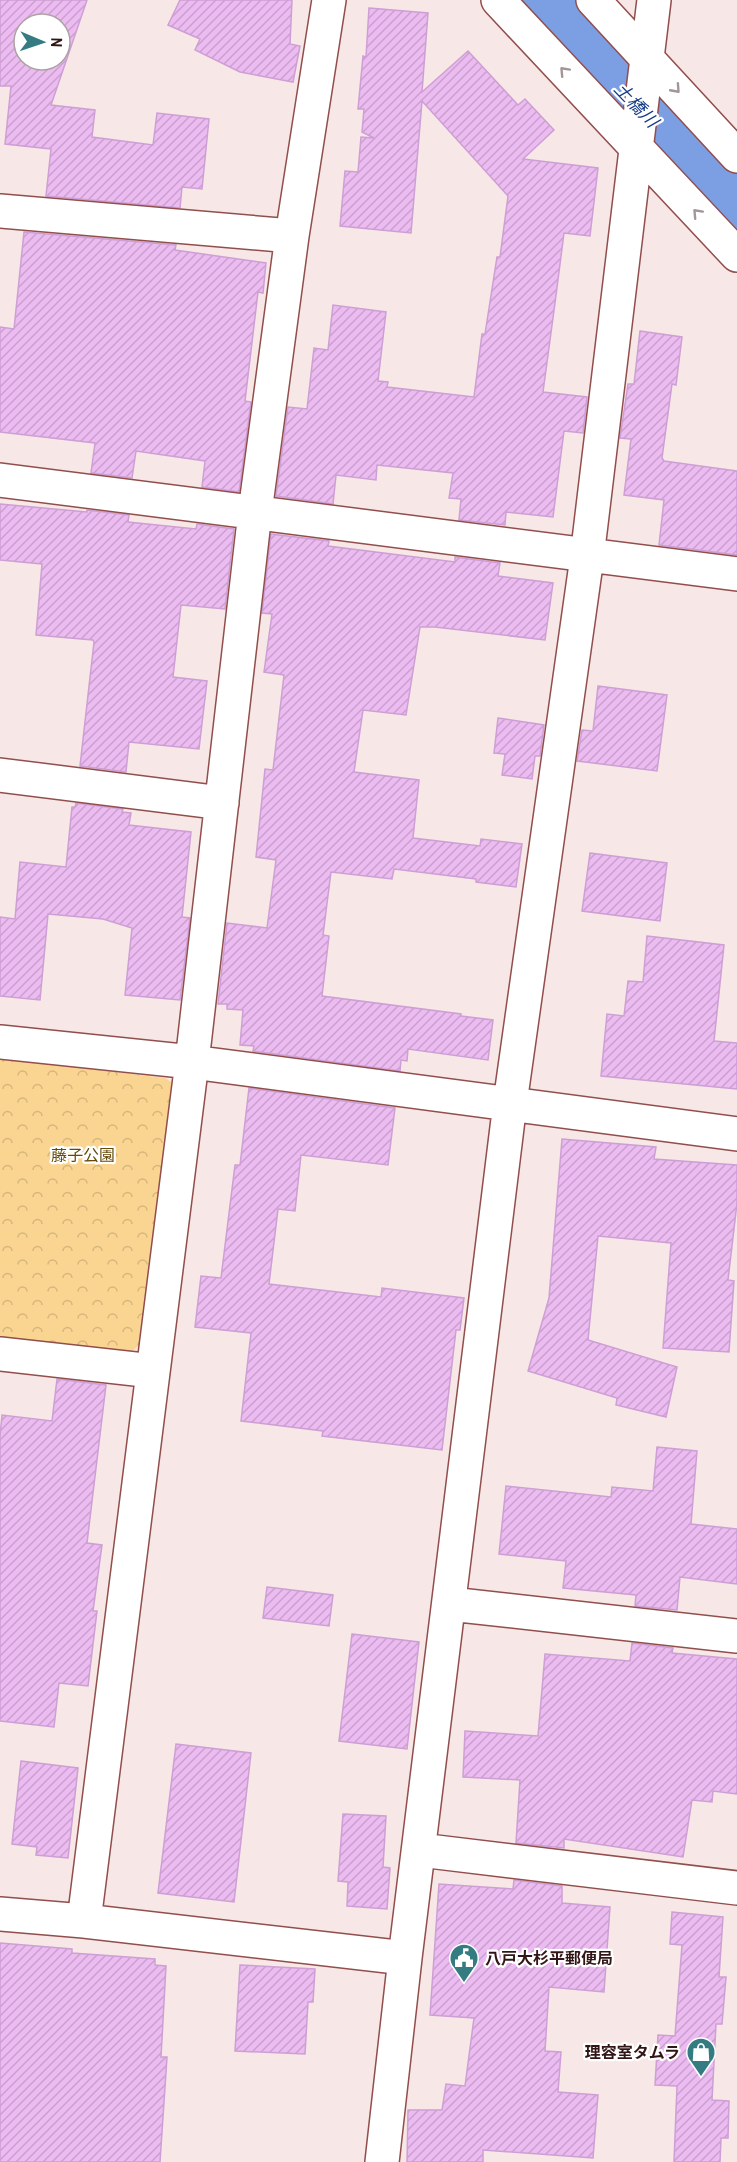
<svg xmlns="http://www.w3.org/2000/svg" width="737" height="2162" font-family="'Archivo Narrow','Noto Sans JP',sans-serif">
  <style>
    .park { fill: url(#park-crowns) }
    .lines { fill: none; stroke-linecap: round; stroke-linejoin: round }
    .river { stroke: #7c9fe3; stroke-width: 72 }
    .building { fill: url(#building-hatch); stroke: #ce9fd4; stroke-width: 1.5; fill-rule: evenodd }
    .minor-casing { stroke: #914e4c; stroke-width: 36 }
    .minor { stroke: #fff; stroke-width: 33 }
    .oneway { stroke: #a39696 }
    .labels { text-anchor: middle; stroke-width: 4.5; stroke-linejoin: round; paint-order: stroke }
    .park-label { font-size: 16px; fill: #64490b; stroke: #fff }
    .poi-label { font-size: 16px; font-weight: bold; fill: #321616; stroke: #fff; text-anchor: start }
    .water-label { font-size: 18px; font-style: italic; fill: #153a88; stroke: #fff }
  </style>
  <defs>
    <pattern id="park-crowns" width="20" height="18" patternUnits="userSpaceOnUse" patternTransform="scale(1.5)"><rect width="20" height="18" fill="#fad591"/><path d="M2 6a3 3 0 1 1 6 0M12 15a3 3 0 1 1 6 0" fill="none" stroke="#d7b67c"/></pattern>
    <pattern id="building-hatch" width="6" height="6" patternUnits="userSpaceOnUse" patternTransform="scale(1.5)"><rect width="6" height="6" fill="#ebbbf1"/><path d="M-1 1l2-2M0 6l6-6M5 7l2-2" fill="none" stroke="#caa0ce"/></pattern>
  </defs>
  <rect width="100%" height="100%" fill="#f7e7e6"/>
  <path class="park" d="M 0,1058 L 165,1078 L 176,1085 L 143,1342 L 131,1352 L 0,1337 Z"/>
  <g class="lines">
    <path class="river" d="M 535,0 L 737,209"/>
  </g>
  <path class="building" d="M 0,0 L 87,0 L 51,105 L 95,110 L 92,137 L 153,145 L 157,113 L 209,119 L 202,189 L 182,187 L 180,208 L 46,196 L 51,149 L 5,144 L 11,86 L 0,86 ZM 24,24 L 60,24 L 60,60 L 24,60 Z
    M 180,0 L 292,0 L 290,44 L 300,46 L 293,82 L 240,72 L 195,50 L 200,39 L 168,25 Z
    M 369,8 L 428,13 L 422,92 L 468,51 L 518,105 L 525,99 L 554,130 L 523,159 L 598,168 L 590,236 L 564,233 L 555,303 L 543,392 L 587,397 L 583,433 L 564,431 L 553,517 L 506,512 L 505,525 L 459,520 L 461,499 L 449,498 L 453,473 L 377,465 L 376,480 L 336,475 L 333,504 L 276,496 L 288,407 L 307,409 L 314,348 L 328,350 L 333,305 L 386,312 L 378,381 L 388,382 L 387,387 L 474,397 L 482,334 L 485,334 L 497,257 L 500,257 L 508,196 L 422,101 L 411,233 L 340,226 L 345,171 L 358,172 L 361,137 L 374,138 L 362,132 L 364,109 L 358,109 L 363,56 L 366,57 Z
    M 24,232 L 176,245 L 175,250 L 266,263 L 263,293 L 258,292 L 245,401 L 251,402 L 239,492 L 202,487 L 205,461 L 136,451 L 132,478 L 91,473 L 95,443 L 0,432 L 0,327 L 14,329 Z
    M 640,331 L 682,337 L 676,385 L 672,384 L 662,458 L 664,461 L 737,471 L 737,555 L 659,545 L 664,500 L 624,495 L 631,439 L 620,438 L 628,384 L 634,384 Z
    M 0,504 L 87,512 L 87,510 L 129,515 L 128,522 L 196,529 L 197,524 L 234,529 L 225,609 L 181,605 L 173,677 L 207,681 L 199,749 L 129,742 L 126,772 L 80,766 L 94,642 L 93,640 L 36,635 L 42,564 L 0,560 Z
    M 271,534 L 329,541 L 328,546 L 455,562 L 455,557 L 500,563 L 498,576 L 553,583 L 545,640 L 435,627 L 420,627 L 406,715 L 363,710 L 354,772 L 419,780 L 413,838 L 480,846 L 481,839 L 522,844 L 516,887 L 476,882 L 476,879 L 394,869 L 392,879 L 331,872 L 323,935 L 329,936 L 322,996 L 461,1014 L 461,1016 L 493,1020 L 488,1060 L 408,1049 L 407,1061 L 401,1060 L 400,1071 L 253,1051 L 254,1046 L 240,1045 L 243,1010 L 227,1009 L 227,1004 L 218,1004 L 227,923 L 267,928 L 276,860 L 256,857 L 265,769 L 273,770 L 284,675 L 264,672 L 272,614 L 262,613 Z
    M 598,686 L 667,695 L 657,771 L 577,761 L 582,730 L 593,731 Z
    M 498,718 L 544,725 L 540,756 L 535,756 L 532,779 L 502,775 L 505,754 L 494,753 Z
    M 76,803 L 123,809 L 122,812 L 131,813 L 129,825 L 191,832 L 182,917 L 190,918 L 180,1000 L 125,995 L 132,928 L 103,919 L 48,914 L 40,1000 L 0,996 L 0,917 L 15,919 L 20,862 L 66,867 L 72,807 L 75,807 Z
    M 590,853 L 667,863 L 660,921 L 582,911 Z
    M 647,936 L 724,945 L 714,1041 L 737,1043 L 737,1089 L 601,1076 L 607,1014 L 624,1016 L 628,981 L 643,982 Z
    M 249,1088 L 395,1108 L 388,1165 L 301,1155 L 295,1211 L 278,1209 L 269,1284 L 381,1297 L 382,1288 L 464,1298 L 460,1330 L 456,1330 L 442,1450 L 322,1436 L 323,1431 L 241,1421 L 251,1333 L 195,1327 L 201,1276 L 221,1278 L 235,1165 L 240,1165 Z
    M 562,1139 L 656,1147 L 654,1159 L 737,1165 L 737,1203 L 728,1280 L 734,1281 L 729,1352 L 663,1348 L 671,1243 L 598,1236 L 588,1340 L 677,1367 L 666,1417 L 616,1405 L 617,1398 L 528,1371 L 549,1298 Z
    M 57,1379 L 106,1385 L 87,1543 L 102,1545 L 93,1611 L 97,1611 L 88,1686 L 59,1683 L 54,1727 L 0,1721 L 0,1436 L 2,1415 L 52,1421 Z
    M 657,1447 L 697,1451 L 691,1524 L 737,1529 L 737,1584 L 680,1577 L 677,1610 L 635,1606 L 636,1595 L 563,1588 L 566,1561 L 499,1554 L 506,1486 L 611,1497 L 612,1487 L 653,1491 Z
    M 267,1587 L 333,1595 L 329,1626 L 263,1618 Z
    M 352,1634 L 419,1642 L 407,1749 L 339,1741 Z
    M 632,1643 L 673,1648 L 672,1653 L 737,1659 L 737,1794 L 713,1791 L 712,1802 L 692,1800 L 683,1857 L 564,1839 L 564,1848 L 516,1843 L 520,1780 L 463,1777 L 465,1731 L 538,1736 L 545,1654 L 630,1661 Z
    M 176,1744 L 251,1753 L 234,1902 L 158,1893 Z
    M 21,1761 L 78,1768 L 68,1858 L 36,1855 L 37,1847 L 12,1844 Z
    M 343,1814 L 386,1816 L 383,1867 L 390,1868 L 387,1909 L 347,1906 L 348,1882 L 338,1881 Z
    M 514,1880 L 562,1886 L 562,1903 L 610,1907 L 604,1992 L 549,1987 L 545,2051 L 561,2052 L 558,2092 L 598,2095 L 593,2158 L 483,2150 L 483,2162 L 407,2162 L 408,2110 L 442,2110 L 446,2084 L 465,2086 L 474,2018 L 430,2015 L 439,1884 L 513,1889 Z
    M 672,1912 L 723,1917 L 719,1977 L 726,1977 L 722,2024 L 716,2024 L 712,2100 L 729,2101 L 728,2138 L 721,2138 L 720,2162 L 674,2162 L 677,2086 L 655,2085 L 658,2035 L 675,2036 L 682,1945 L 670,1944 Z
    M 0,1943 L 72,1949 L 72,1953 L 155,1959 L 155,1965 L 166,1966 L 161,2057 L 167,2057 L 160,2162 L 0,2162 Z
    M 240,1965 L 315,1969 L 313,2002 L 308,2002 L 305,2054 L 235,2051 Z"/>
  <g class="lines">
    <g class="minor-casing">
      <path id="minor" d="M 498,0 L 737,255
        M 593,0 L 737,156
        M 0,211 L 292,236
        M 0,480 L 737,574
        M 0,775 L 222,803
        M 0,1042 L 192,1062 L 737,1134
        M 0,1354 L 153,1371
        M 450,1604 L 737,1636
        M 420,1850 L 737,1888
        M 0,1914 L 84,1921 L 405,1958
        M 84,1921 L 192,1062 L 255,512 L 292,236 L 329,0
        M 382,2162 L 405,1958 L 510,1103 L 587,557 L 654,0"/>
    </g>
    <use href="#minor" class="minor"/>
  </g>
  <defs><path id="oneway-chevron" d="M-2-3.5L2.5 0L-2 3.5" fill="none" stroke-width="1.6" stroke-linecap="round" stroke-linejoin="round" transform="scale(1.5)"/></defs>
  <g class="oneway">
    <use href="#oneway-chevron" transform="translate(564 71) rotate(-133)"/>
    <use href="#oneway-chevron" transform="translate(676 89) rotate(48)"/>
    <use href="#oneway-chevron" transform="translate(697 213) rotate(-133)"/>
  </g>
  <defs>
    <g id="civic-pin" transform="scale(1.5)"><path d="M0 17L-7.5 6A9.5 9.5 0 1 1 7.5 6Z" fill="#347c82" stroke="#fff"/><path d="M-.6-6.5H3V-4.5H.6V-3L4-1V1h2V6H-6V1h2V-1L-.6-3ZM-1.2 2.5V6h2.4V2.5Z" fill="#fff"/></g>
    <g id="shop-pin" transform="scale(1.5)"><path d="M0 17L-7.5 6A9.5 9.5 0 1 1 7.5 6Z" fill="#347c82" stroke="#fff"/><path d="M-5-2.5h2.3a2.7 3.5 0 0 1 5.4 0H5L5.5 6h-11ZM-1.5-2.5h3a1.5 2.3 0 0 0-3 0Z" fill="#fff"/></g>
  </defs>
  <g fill-rule="evenodd">
    <use href="#civic-pin" x="464" y="1958"/>
    <use href="#shop-pin" x="701" y="2052"/>
  </g>
  <g class="labels">
    <g class="park-label">
      <text x="83" y="1161">藤子公園</text>
    </g>
    <g class="poi-label">
      <text x="485" y="1964">八戸大杉平郵便局</text>
      <text x="680" y="2058" text-anchor="end">理容室タムラ</text>
    </g>
    <g class="water-label">
      <text transform="translate(636 105) rotate(46)" y="6">土橋川</text>
    </g>
  </g>
  <g transform="translate(42 42) rotate(92)"><circle r="28" fill="#ffffff" stroke="#ada2a2" stroke-width="1.5"/>
  <path d="M0-4.5L10 22L0 15L-10 22Z" fill="#347c82"/>
  <text y="-9" font-size="16" font-weight="bold" text-anchor="middle" fill="#321616">N</text>
  </g>
</svg>
